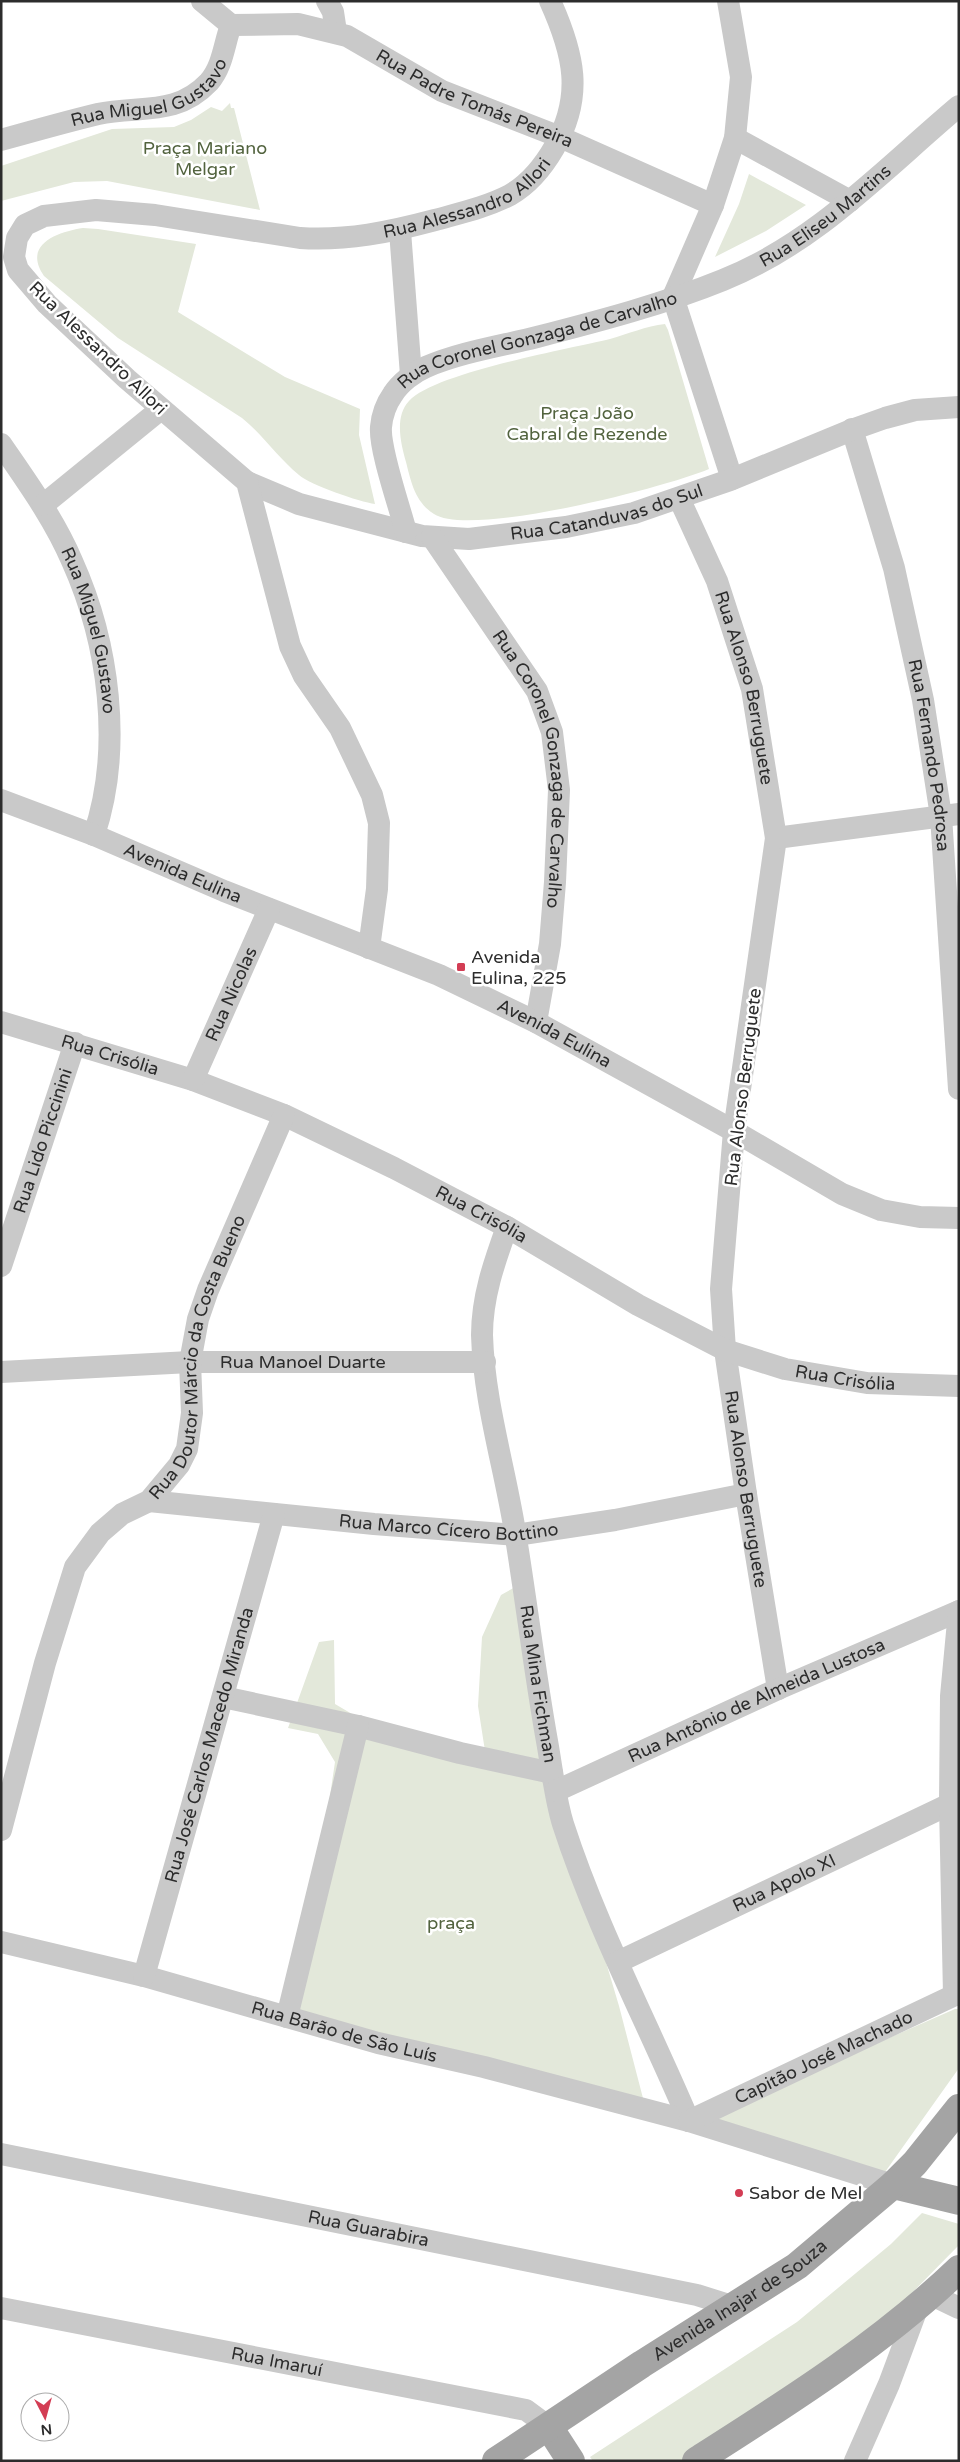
<svg xmlns="http://www.w3.org/2000/svg" width="960" height="2462" font-family="'Varela Round',sans-serif">
  <style>
    .green { fill: #e3e8da }
    .lines { fill: none; stroke-linecap: round; stroke-linejoin: round }
    .minor { stroke: #c9c9c9; stroke-width: 22 }
    .major { stroke: #a4a4a4; stroke-width: 28 }
    .poi-dot { fill: #d33d54; stroke: #fff; stroke-width: 2 }
    .labels { text-anchor: middle; stroke-width: 5; stroke-linejoin: round; paint-order: stroke }
    .street-label { font-size: 18px; fill: #2c2c2c; stroke: #fff }
    .park-label { font-size: 18px; fill: #52633e; stroke: #fff }
    .poi-label { font-size: 18px; fill: #2c2c2c; stroke: #fff; text-anchor: start }
  </style>
  <rect width="100%" height="100%" fill="#fff"/>
  <path class="green" d="M 230,103 L 231,108 L 234,108 L 260,210 L 107,181 L 74,182 L 1,201 L 1,166 L 112,129 L 174,127 L 191,120 L 211,107 L 222,111 Z
    M 749,174 L 806,205 L 766,231 L 715,257 L 739,204 Z
    M 83,228 L 98,229 L 196,244 L 178,312 L 285,377 L 360,409 L 359,435 L 375,504 C 360,502 310,485 299,475 C 278,458 263,435 242,418 L 118,338 L 44,276 C 22,244 58,232 83,228 Z
    M 665,324 L 668,330 L 709,469 C 667,487 470,538 434,514 C 415,502 411,482 406,462 C 401,444 394,417 409,401 C 434,373 568,349 610,339 C 628,334 646,326 665,324 Z
    M 517,1586 L 548,1767 L 619,2006 L 644,2102 L 296,2026 L 335,1762 L 318,1734 L 288,1728 L 319,1642 L 334,1640 L 335,1704 L 369,1724 L 485,1751 L 478,1706 L 482,1637 L 501,1595 Z
    M 955,2009 L 959,2009 L 959,2068 L 873,2189 L 686,2127 Z
    M 922,2213 L 959,2224 L 959,2245 L 904,2301 L 852,2344 L 680,2461 L 593,2461 L 590,2457 L 797,2322 L 891,2244 Z"/>
  <g class="lines">
    <g class="minor">
      <path d="M 327,1 L 333,12 L 336,32"/>
      <path id="s1" d="M 231,25 L 298,24 L 347,36 L 442,91 L 560,137 L 713,205"/>
      <path d="M 735,138 L 850,201"/>
      <path id="s2" d="M 1,140 C 33,131 65,122 98,114 C 139,105 176,117 209,82 C 223,66 224,44 231,25 L 202,1"/>
      <path d="M 400,231 L 411,375"/>
      <path d="M 673,297 L 713,205 L 735,138 L 741,77 L 728,1"/>
      <path d="M 673,297 L 732,479"/>
      <path id="s3" d="M 852,429 L 894,568 L 923,700 L 941,816 L 959,1089"/>
      <path id="s4" d="M 1,444 C 27,482 54,519 72,561 C 109,643 123,748 94,835"/>
      <path id="s5" d="M 247,482 L 299,504 L 422,536 L 469,539 L 566,527 L 634,513 L 730,480 L 854,429 L 885,418 L 915,410 L 959,407"/>
      <path id="s6" d="M 679,498 L 717,581 L 752,689 L 776,838 L 734,1131 L 721,1289 L 725,1350 L 746,1494 L 778,1689"/>
      <path d="M 43,505 L 161,409"/>
      <path id="s7" d="M 406,532 C 400,508 379,449 381,427 C 382,415 386,404 393,394 C 400,383 414,372 426,367 C 461,352 501,346 537,337 C 599,321 664,304 723,280 C 816,243 884,169 959,106"/>
      <path id="s8" d="M 432,537 L 537,691 L 552,732 L 559,790 L 555,882 L 550,944 L 536,1022"/>
      <path id="s9" d="M 1,800 L 94,835 L 224,891 L 439,975 L 536,1022 L 734,1131 L 842,1194 L 881,1210 L 920,1217 L 959,1218"/>
      <path d="M 776,838 L 959,814"/>
      <path id="s10" d="M 369,948 L 377,889 L 379,823 L 372,795 L 340,728 L 304,676 L 290,646 L 247,482 L 127,379 L 47,304 L 18,270 L 14,257 L 17,238 L 25,225 L 44,216 L 96,210 L 155,215 L 300,238 C 347,241 390,232 435,220 C 460,213 487,207 510,195 C 529,184 543,167 554,148 C 584,96 574,54 550,1"/>
      <path id="s11" d="M 1,1022 L 193,1080 L 284,1115 L 394,1168 L 507,1227 L 638,1305 L 725,1350 L 785,1369 L 867,1383 L 959,1386"/>
      <path id="s12" d="M 193,1080 L 269,909"/>
      <path id="s13" d="M 507,1227 C 494,1263 482,1297 482,1335 C 484,1404 506,1471 516,1538 C 527,1606 535,1674 547,1741 C 552,1769 555,1798 563,1824 C 596,1926 647,2022 689,2121"/>
      <path id="s14" d="M 1,1266 L 75,1043"/>
      <path id="s15" d="M 1,1372 L 190,1362 L 485,1362"/>
      <path id="s16" d="M 149,1501 L 374,1524 L 516,1535 L 615,1520 L 746,1494"/>
      <path d="M 223,1697 L 358,1726 L 460,1753 L 552,1773"/>
      <path id="s17" d="M 556,1791 L 778,1689 L 959,1611"/>
      <path id="s18" d="M 1,1830 L 45,1663 L 75,1567 L 100,1533 L 122,1514 L 149,1501 L 179,1465 L 187,1449 L 192,1413 L 190,1362 L 198,1319 L 208,1290 L 284,1115"/>
      <path id="s19" d="M 1,1942 L 144,1976 L 378,2043 L 484,2067 L 689,2121 L 893,2185"/>
      <path id="s20" d="M 618,1962 L 950,1804"/>
      <path id="s21" d="M 144,1976 L 274,1514"/>
      <path d="M 954,1995 L 950,1804 L 951,1696 L 959,1611"/>
      <path d="M 287,2017 L 358,1726"/>
      <path id="s22" d="M 689,2121 L 959,1993"/>
      <path id="s23" d="M 1,2154 L 697,2295 L 735,2307"/>
      <path d="M 932,2295 L 959,2308"/>
      <path id="s24" d="M 1,2308 L 526,2410 L 549,2427"/>
      <path d="M 855,2461 L 889,2384 L 917,2309"/>
    </g>
    <g class="major">
      <path d="M 893,2185 L 959,2201"/>
      <path d="M 549,2427 L 571,2461"/>
      <path id="s25" d="M 496,2461 L 642,2364 L 797,2266 L 893,2185 L 915,2163 L 959,2108"/>
      <path d="M 696,2461 C 787,2403 881,2344 959,2269"/>
    </g>
  </g>
  <g class="poi-dot">
    <rect x="456" y="962" width="10" height="10" rx="2.5"/>
    <circle cx="739" cy="2193" r="5"/>
  </g>
  <g class="labels">
    <g class="street-label">
      <text dy="6" stroke="none"><textPath href="#s2" startOffset="159">Rua Miguel Gustavo</textPath></text>
      <text dy="6" stroke="none"><textPath href="#s1" startOffset="260">Rua Padre Tomás Pereira</textPath></text>
      <text dy="6" stroke="none"><textPath href="#s10" startOffset="1310">Rua Alessandro Allori</textPath></text>
      <text dy="6" stroke="none"><textPath href="#s7" startOffset="618">Rua Eliseu Martins</textPath></text>
      <text dy="6" stroke="none"><textPath href="#s7" startOffset="301">Rua Coronel Gonzaga de Carvalho</textPath></text>
      <text transform="translate(98 348) rotate(44)" y="6">Rua Alessandro Allori</text>
      <text dy="6" stroke="none"><textPath href="#s5" startOffset="371">Rua Catanduvas do Sul</textPath></text>
      <text dy="6" stroke="none"><textPath href="#s4" startOffset="209">Rua Miguel Gustavo</textPath></text>
      <text dy="6" stroke="none"><textPath href="#s6" startOffset="202">Rua Alonso Berruguete</textPath></text>
      <text dy="6" stroke="none"><textPath href="#s3" startOffset="336">Rua Fernando Pedrosa</textPath></text>
      <text dy="6" stroke="none"><textPath href="#s8" startOffset="261">Rua Coronel Gonzaga de Carvalho</textPath></text>
      <text dy="6" stroke="none"><textPath href="#s9" startOffset="196">Avenida Eulina</textPath></text>
      <text dy="6" stroke="none"><textPath href="#s12" startOffset="94">Rua Nicolas</textPath></text>
      <text dy="6" stroke="none"><textPath href="#s9" startOffset="601">Avenida Eulina</textPath></text>
      <text dy="6" stroke="none"><textPath href="#s11" startOffset="114">Rua Crisólia</textPath></text>
      <text transform="translate(743 1087) rotate(-83)" y="6">Rua Alonso Berruguete</text>
      <text dy="6" stroke="none"><textPath href="#s14" startOffset="132">Rua Lido Piccinini</textPath></text>
      <text dy="6" stroke="none"><textPath href="#s11" startOffset="519">Rua Crisólia</textPath></text>
      <text dy="6" stroke="none"><textPath href="#s18" startOffset="531">Rua Doutor Márcio da Costa Bueno</textPath></text>
      <text dy="6" stroke="none"><textPath href="#s15" startOffset="302">Rua Manoel Duarte</textPath></text>
      <text dy="6" stroke="none"><textPath href="#s11" startOffset="922">Rua Crisólia</textPath></text>
      <text dy="6" stroke="none"><textPath href="#s6" startOffset="1012">Rua Alonso Berruguete</textPath></text>
      <text dy="6" stroke="none"><textPath href="#s16" startOffset="301">Rua Marco Cícero Bottino</textPath></text>
      <text dy="6" stroke="none"><textPath href="#s13" startOffset="465">Rua Mina Fichman</textPath></text>
      <text dy="6" stroke="none"><textPath href="#s17" startOffset="220">Rua Antônio de Almeida Lustosa</textPath></text>
      <text dy="6" stroke="none"><textPath href="#s21" startOffset="240">Rua José Carlos Macedo Miranda</textPath></text>
      <text dy="6" stroke="none"><textPath href="#s20" startOffset="184">Rua Apolo XI</textPath></text>
      <text dy="6" stroke="none"><textPath href="#s19" startOffset="355">Rua Barão de São Luís</textPath></text>
      <text dy="6" stroke="none"><textPath href="#s22" startOffset="149">Capitão José Machado</textPath></text>
      <text dy="6" stroke="none"><textPath href="#s23" startOffset="375">Rua Guarabira</textPath></text>
      <text dy="6" stroke="none"><textPath href="#s25" startOffset="292">Avenida Inajar de Souza</textPath></text>
      <text dy="6" stroke="none"><textPath href="#s24" startOffset="281">Rua Imaruí</textPath></text>
    </g>
    <g class="park-label">
      <text x="205" y="154">Praça Mariano<tspan x="205" dy="21">Melgar</tspan></text>
      <text x="587" y="419">Praça João<tspan x="587" dy="21">Cabral de Rezende</tspan></text>
      <text x="451" y="1929">praça</text>
    </g>
    <g class="poi-label">
      <text x="471" y="963">Avenida<tspan x="471" dy="21">Eulina, 225</tspan></text>
      <text x="749" y="2199">Sabor de Mel</text>
    </g>
  </g>
  <rect width="960" height="2462" fill="none" stroke="#2c2c2c" stroke-width="5"/>
  <g transform="translate(45 2417) rotate(174)"><circle r="24" fill="#ffffff" stroke="#ababab"/>
  <path d="M0-4L9 19L0 12L-9 19Z" fill="#d33d54"/>
  <text y="-8" font-size="14" font-weight="bold" text-anchor="middle" fill="#2c2c2c">N</text>
  </g>
</svg>
